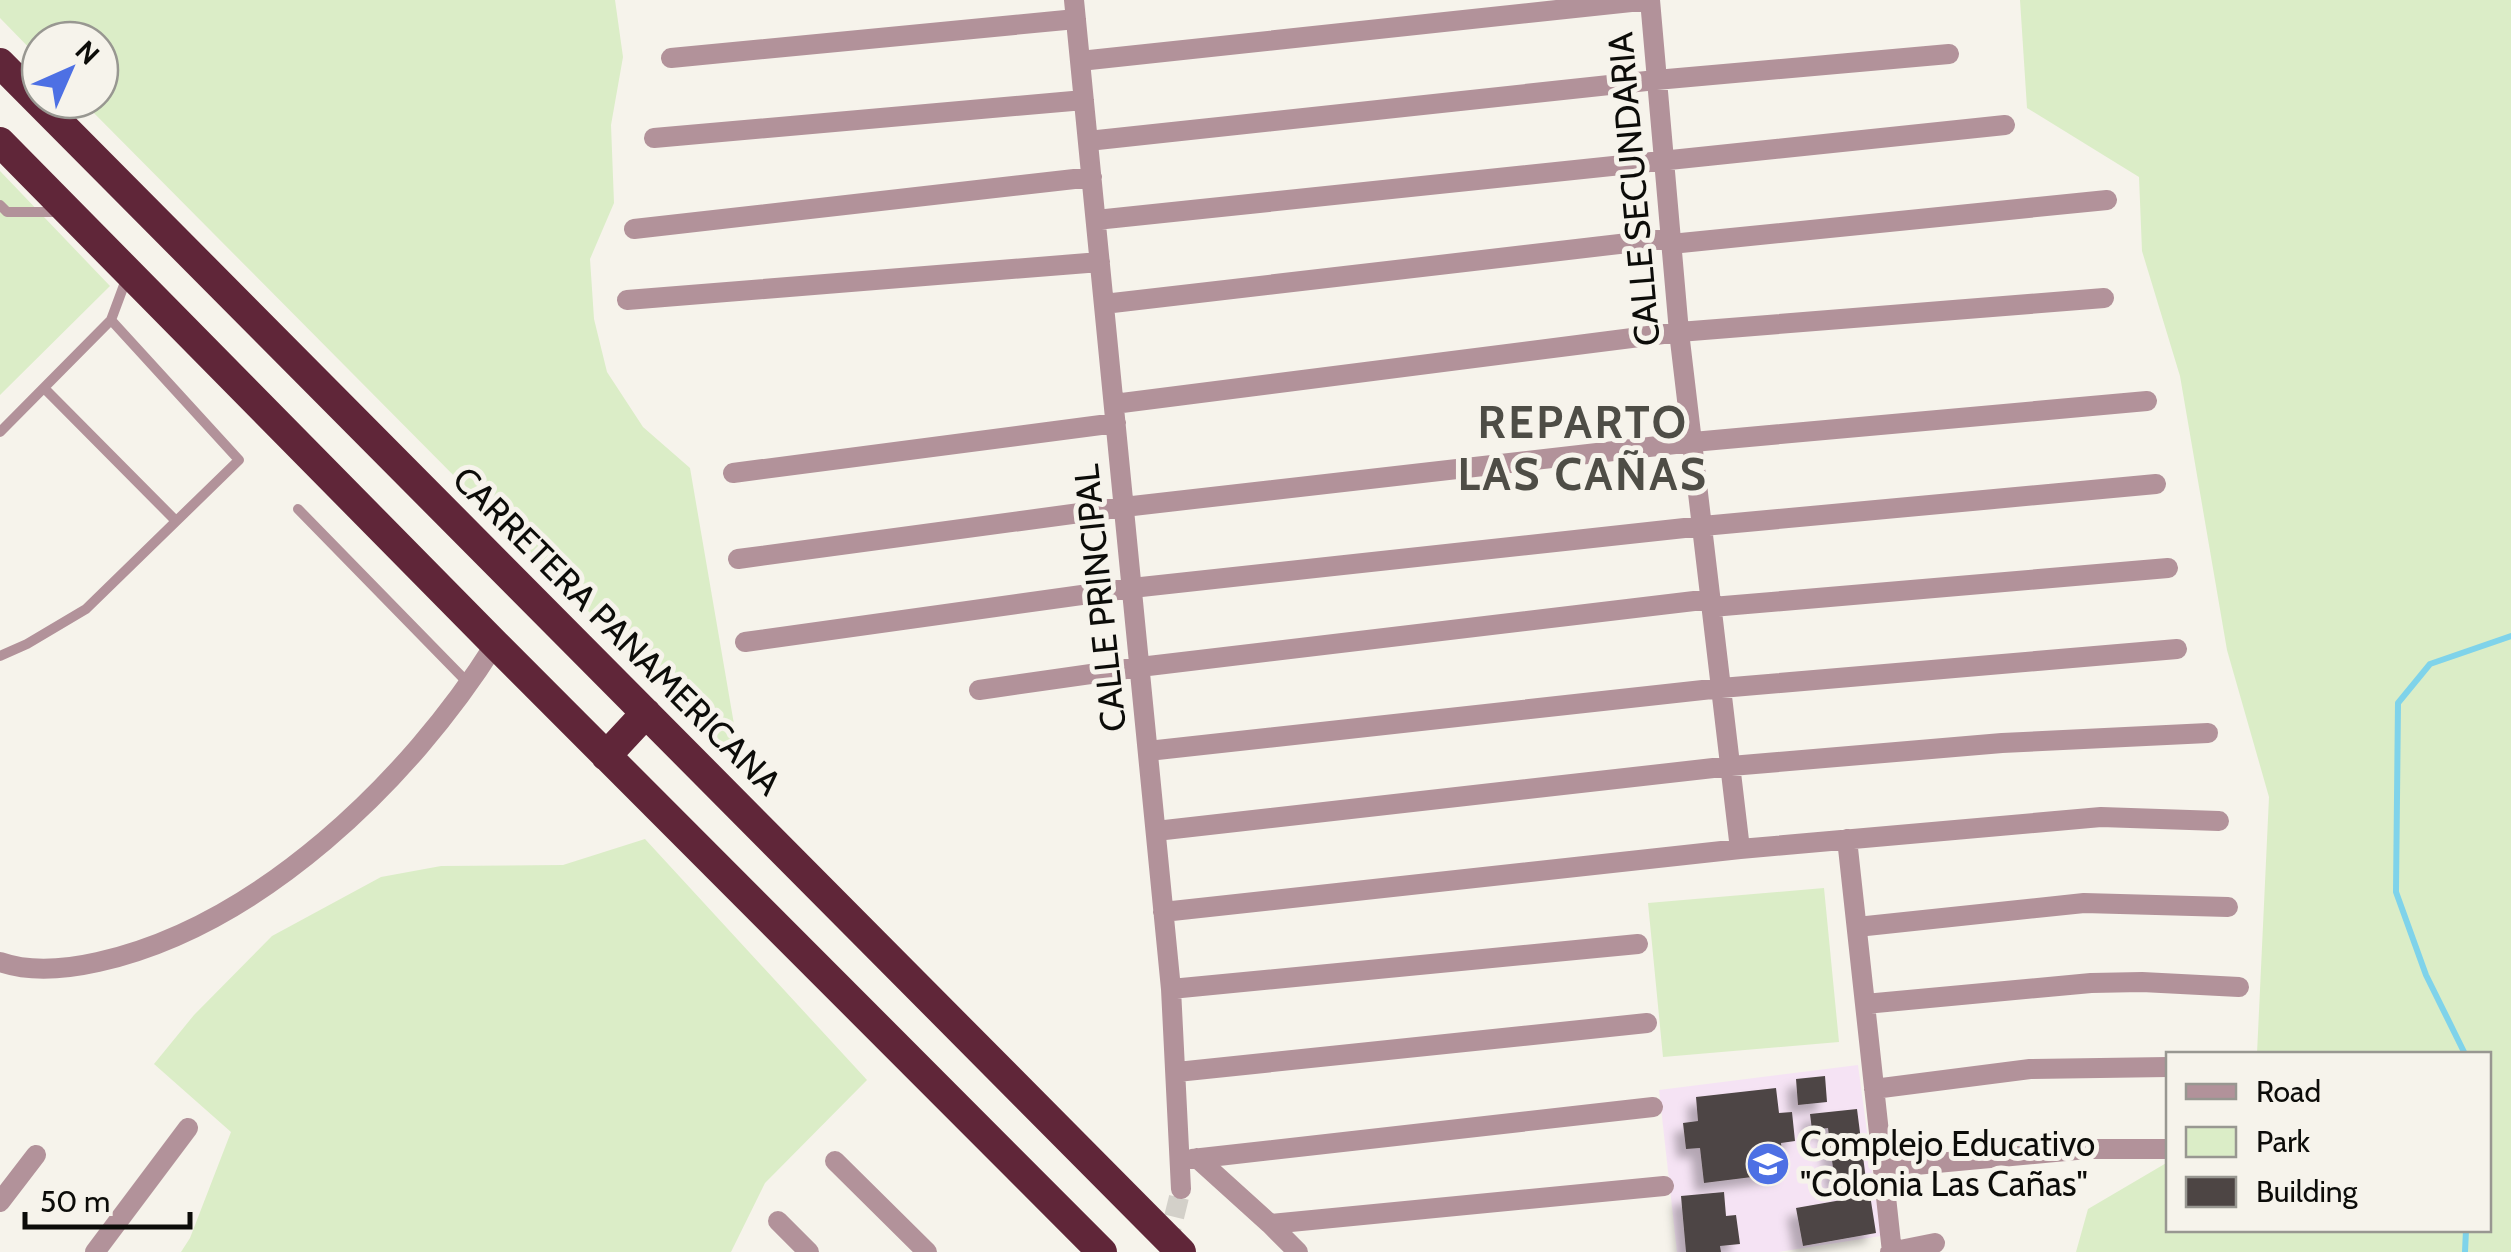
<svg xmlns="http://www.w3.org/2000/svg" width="2511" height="1252" font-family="Cabin,sans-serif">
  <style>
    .education { fill: #f5e3f4 }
    .green { fill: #dbedc7 }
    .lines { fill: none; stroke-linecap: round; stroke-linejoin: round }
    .stream { stroke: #7fd3ea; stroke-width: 6 }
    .building { fill: #4d4544; filter: url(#shadow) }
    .street-tunnel { stroke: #d3d0c9; stroke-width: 20; stroke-dasharray: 20 10; stroke-linecap: butt }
    .lane { stroke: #b2929a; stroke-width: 10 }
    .street { stroke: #b2929a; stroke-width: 20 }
    .highway { stroke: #602639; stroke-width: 30 }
    .labels { text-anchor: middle; stroke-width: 10; stroke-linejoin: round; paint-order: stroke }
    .street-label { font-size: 35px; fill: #0c0c09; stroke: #f6f3eb }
    .poi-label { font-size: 35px; fill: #0c0c09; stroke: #f6f3eb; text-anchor: start }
    .district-label { font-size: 45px; font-weight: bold; letter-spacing: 2.5px; fill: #4e4d46; stroke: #f6f3eb }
  </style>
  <defs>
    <filter id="shadow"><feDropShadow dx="-9" dy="9" stdDeviation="5" flood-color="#0004"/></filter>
  </defs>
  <rect width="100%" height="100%" fill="#f6f3eb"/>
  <path class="education" d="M 1858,1065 L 1881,1236 L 1778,1252 L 1677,1252 L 1659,1090 Z"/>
  <path class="green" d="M 0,0 L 615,0 L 623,57 L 611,125 L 614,203 L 590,259 L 594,319 L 607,372 L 643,427 L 690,468 L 741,765 L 81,100 L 100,100 L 100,40 L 40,40 L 40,59 L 0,18 Z
    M 2020,0 L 2511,0 L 2511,1252 L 2076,1252 L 2088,1209 L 2168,1162 L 2168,1230 L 2488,1230 L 2488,1054 L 2257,1054 L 2269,797 L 2227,650 L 2180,376 L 2142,251 L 2139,177 L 2027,108 Z
    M 0,171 L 110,286 L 0,395 Z
    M 645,839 L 867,1080 L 765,1183 L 731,1252 L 181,1252 L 190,1238 L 231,1132 L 154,1064 L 194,1015 L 272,936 L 381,877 L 441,866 L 563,865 Z
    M 1824,888 L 1839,1042 L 1663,1057 L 1648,903 Z"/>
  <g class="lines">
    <path class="stream" d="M 2465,1054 L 2426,975 L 2396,892 L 2398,703 L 2430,664 L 2511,636
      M 2465,1252 L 2466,1230"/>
  </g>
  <path class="building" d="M 1825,1076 L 1827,1102 L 1798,1105 L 1796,1079 Z
    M 1776,1088 L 1779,1113 L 1792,1112 L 1795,1141 L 1781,1143 L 1784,1173 L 1704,1183 L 1700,1148 L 1686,1149 L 1683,1123 L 1698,1121 L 1696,1097 Z
    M 1857,1109 L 1866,1180 L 1835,1184 L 1828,1128 L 1812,1130 L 1810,1114 Z
    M 1724,1192 L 1726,1216 L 1736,1215 L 1740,1244 L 1720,1246 L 1721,1252 L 1686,1252 L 1681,1196 Z
    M 1870,1195 L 1876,1233 L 1803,1246 L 1796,1208 Z"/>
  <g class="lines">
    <path class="street-tunnel" d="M 1167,1246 L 1181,1189"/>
    <path class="lane" d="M 0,205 L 7,212 L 61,212
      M 44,388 L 176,521
      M 0,432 L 111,320 L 127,277
      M 298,509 L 469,684
      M 0,656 L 27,644 L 86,609 L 239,460 L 111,320"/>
    <path class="street" d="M 1074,0 L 1171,989 L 1181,1189
      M 1650,0 L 1679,332 L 1740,849
      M 671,58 L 1076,19
      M 1080,61 L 1650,0
      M 654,138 L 1084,100
      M 1088,141 L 1656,80 L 1949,54
      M 1096,220 L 2005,125
      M 634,229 L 1092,177
      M 1671,244 L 2107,200
      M 627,300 L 1100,262
      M 1104,304 L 1671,238
      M 1114,404 L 1679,332 L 2104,298
      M 733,473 L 1116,423
      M 738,559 L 1124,507 L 1693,442 L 2147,401
      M 1712,607 L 2168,568
      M 745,642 L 1132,588 L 1703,526 L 2156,484
      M 979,690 L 1140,667 L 1711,599
      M 1148,751 L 1721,688 L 2177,649
      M 1156,831 L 1731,766 L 2002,743 L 2208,733
      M 1847,839 L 1892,1252
      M 1163,912 L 1740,849 L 2101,817 L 2219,821
      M 1857,927 L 2084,903 L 2228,907
      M 0,962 C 31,973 67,969 98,962 C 259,926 409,781 495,644
      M 1171,989 L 1638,944
      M 1865,1004 L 2091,983 L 2142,982 L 2239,987
      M 1177,1072 L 1647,1023
      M 1874,1089 L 2030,1069 L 2168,1067
      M 1197,1158 L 1270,1224 L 1664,1186
      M 1192,1159 L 1653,1107
      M 835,1161 L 927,1252
      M 1883,1168 L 2087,1149 L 2168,1149
      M 0,1202 L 36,1155
      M 778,1221 L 809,1252
      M 1270,1224 L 1298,1252
      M 95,1252 L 188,1128
      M 1890,1252 L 1935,1243"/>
    <path class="highway" d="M 0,63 L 1181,1252
      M 0,142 L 495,644 L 1102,1252
      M 606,756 L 646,713"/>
  </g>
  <defs>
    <g id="school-disc" transform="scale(2.25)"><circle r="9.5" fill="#4d70e4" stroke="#f6f3eb"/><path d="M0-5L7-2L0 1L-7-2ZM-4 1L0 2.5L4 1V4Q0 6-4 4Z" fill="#fff"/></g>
  </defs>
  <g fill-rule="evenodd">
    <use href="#school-disc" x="1768" y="1164"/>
  </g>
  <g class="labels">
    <g class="street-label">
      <text transform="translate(1634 189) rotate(-95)" y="12">CALLE SECUNDARIA</text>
      <text transform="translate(1100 598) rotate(-96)" y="12">CALLE PRINCIPAL</text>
      <text transform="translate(617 631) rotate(45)" y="12">CARRETERA PANAMERICANA</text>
    </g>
    <g class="poi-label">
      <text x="1800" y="1156">Complejo Educativo<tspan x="1800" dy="40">"Colonia Las Cañas"</tspan></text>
    </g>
    <g class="district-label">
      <text x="1583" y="438">REPARTO<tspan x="1583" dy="52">LAS CAÑAS</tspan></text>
    </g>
  </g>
  <rect x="2166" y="1052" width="325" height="180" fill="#f6f3eb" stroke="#989791" stroke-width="2.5"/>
  <rect x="2186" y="1084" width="50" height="15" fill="#b2929a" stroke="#989791" stroke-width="2.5"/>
  <text x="2256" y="1102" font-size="30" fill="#0c0c09">Road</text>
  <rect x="2186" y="1127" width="50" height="30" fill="#dbedc7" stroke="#989791" stroke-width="2.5"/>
  <text x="2256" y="1152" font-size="30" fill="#0c0c09">Park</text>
  <rect x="2186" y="1177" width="50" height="30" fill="#4d4544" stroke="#989791" stroke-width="2.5"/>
  <text x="2256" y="1202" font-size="30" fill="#0c0c09">Building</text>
  <g transform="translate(70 70) rotate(45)"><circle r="48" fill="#f6f3eb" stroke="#989791" stroke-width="2.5"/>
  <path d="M0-8L18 38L0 25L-18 38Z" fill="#4d70e4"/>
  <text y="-15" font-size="28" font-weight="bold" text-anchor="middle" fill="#0c0c09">N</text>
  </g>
  <path d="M25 1212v15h165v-15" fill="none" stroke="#0c0c09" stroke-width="5"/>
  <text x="40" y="1212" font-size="30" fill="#0c0c09" stroke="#f6f3eb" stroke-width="8" paint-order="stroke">50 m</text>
</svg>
